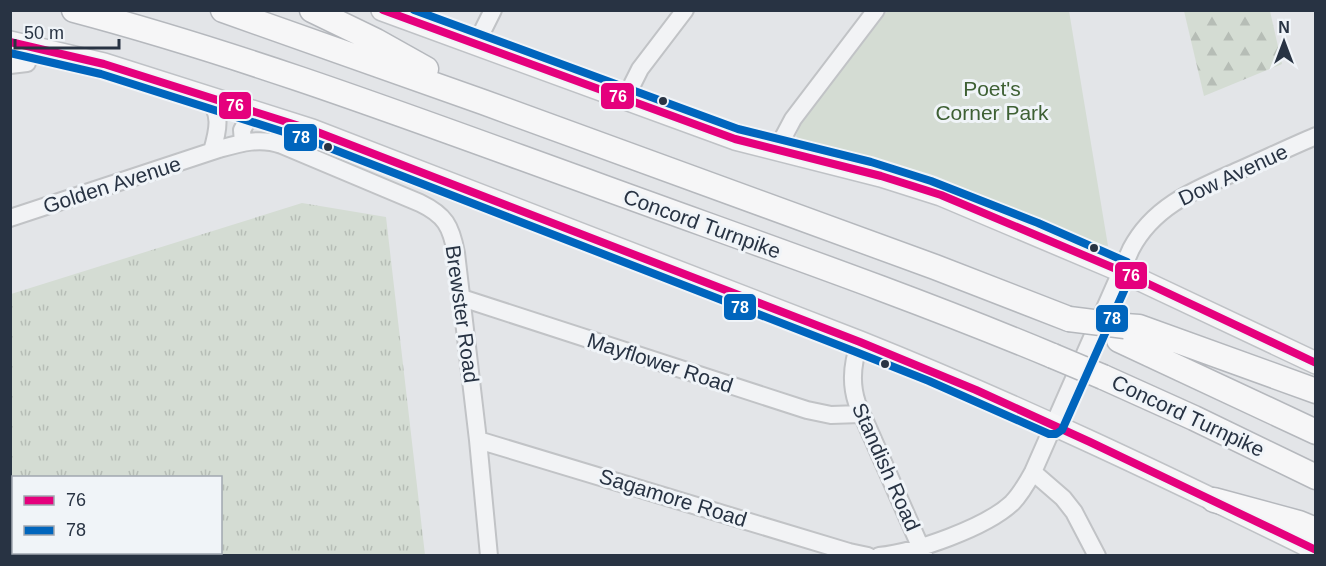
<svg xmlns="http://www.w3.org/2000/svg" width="1326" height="566" font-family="Arial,sans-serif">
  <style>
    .grass { fill: url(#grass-tufts); fill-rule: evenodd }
    .forest { fill: url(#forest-firs) }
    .park { fill: #d4dcd3 }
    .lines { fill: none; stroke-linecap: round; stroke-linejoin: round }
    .minor-casing { stroke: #c1c3c6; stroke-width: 20 }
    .major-casing { stroke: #bfc2c6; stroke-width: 24 }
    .highway-casing { stroke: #b5b8bd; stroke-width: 27 }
    .minor { stroke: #f2f3f5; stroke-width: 16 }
    .major { stroke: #f6f6f7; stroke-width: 21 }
    .highway { stroke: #f6f6f7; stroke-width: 24 }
    .highway-bridge-casing { stroke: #b5b8bd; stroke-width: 27; stroke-linecap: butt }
    .highway-bridge { stroke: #f6f6f7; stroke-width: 24 }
    .bus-1-casing { stroke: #f0f4f8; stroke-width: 12 }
    .bus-2-casing { stroke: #f0f4f8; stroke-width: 12 }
    .bus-1 { stroke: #e5007d; stroke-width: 8 }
    .bus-2 { stroke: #0065bd; stroke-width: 8 }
    .bus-dot { fill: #283343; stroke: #f0f4f8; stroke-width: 2 }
    .labels { text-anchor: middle; stroke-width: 6; stroke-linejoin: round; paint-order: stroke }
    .park-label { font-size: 21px; fill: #3e6034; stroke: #f0f4f8 }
    .street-label { font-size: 21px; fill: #283343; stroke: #f0f4f8 }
    .line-badge { stroke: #f0f4f8; stroke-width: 2 }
    .badge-label { font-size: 16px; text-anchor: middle; font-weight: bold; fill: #fff }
  </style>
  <defs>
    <pattern id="grass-tufts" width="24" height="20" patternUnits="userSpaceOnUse" patternTransform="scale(1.5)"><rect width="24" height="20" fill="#d4dcd3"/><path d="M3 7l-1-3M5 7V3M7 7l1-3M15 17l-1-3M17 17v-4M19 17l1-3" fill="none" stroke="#b6bdb6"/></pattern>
    <pattern id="forest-firs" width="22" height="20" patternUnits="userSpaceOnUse" patternTransform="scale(1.5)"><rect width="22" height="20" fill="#d4dcd3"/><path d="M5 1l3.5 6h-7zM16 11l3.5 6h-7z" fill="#b6bdb6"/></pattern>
  </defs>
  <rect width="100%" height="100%" fill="#e3e5e8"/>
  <path class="grass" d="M 302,203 L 386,217 L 425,555 L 11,555 L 11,294 ZM 14,478 L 220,478 L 220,552 L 14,552 Z"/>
  <path class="forest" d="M 1184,11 L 1270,11 L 1282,64 L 1204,96 Z"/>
  <path class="park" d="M 888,10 L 1069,11 L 1108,246 L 1099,245 L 936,176 L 874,158 L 799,140 L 796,136 L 800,125 Z"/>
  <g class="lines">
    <g class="minor-casing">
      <path id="minor" d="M 476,44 L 493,10
        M 10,65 L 27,63
        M 205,96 C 223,111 218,131 212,151
        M 625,99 L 640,69 L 685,10
        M 243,143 L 242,130 L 253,110
        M 776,151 L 793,119 L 876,10
        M 10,218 L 219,149 C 240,143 260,137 282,145 L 420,203 C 445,215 451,226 456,253 L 478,440 L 489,556
        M 462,298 L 807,410 L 831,415 L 861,414
        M 860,342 C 852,363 850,382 857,403 L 924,555
        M 478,440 L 849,552 L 868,556
        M 1033,472 L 1063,498 L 1074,512 L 1097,556
        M 879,556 C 916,552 985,528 1012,503 C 1021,494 1027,483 1033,472 L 1131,249 C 1154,205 1197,189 1240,170 C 1265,159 1290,147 1316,136"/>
    </g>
    <g class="major-casing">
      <path id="major" d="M 382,10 L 735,139 L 881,176 L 941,195 L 1121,271 L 1316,363
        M 10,42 L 104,64 L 312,130 L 860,342 C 1015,404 1166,476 1316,550"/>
    </g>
    <g class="highway-casing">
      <path id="highway" d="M 74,10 C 251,57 422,122 594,184 C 747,240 902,293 1053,356
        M 223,10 L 483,102 L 935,267 L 1069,319
        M 312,10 L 376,41 L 426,69
        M 1125,326 L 1139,327 L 1316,391
        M 1119,340 L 1316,432
        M 1103,377 L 1194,418 L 1316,477
        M 1214,500 L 1299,523 L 1316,530"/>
    </g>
    <use href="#minor" class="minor"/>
    <use href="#major" class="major"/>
    <use href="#highway" class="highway"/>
    <g class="highway-bridge-casing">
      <path id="highway-bridge" d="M 1069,319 L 1125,326
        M 1053,356 L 1103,377"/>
    </g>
    <use href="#highway-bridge" class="highway-bridge"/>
    <g class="bus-1-casing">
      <path id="bus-1" d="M 383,10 L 735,139 L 881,176 L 941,195 L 1121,271 L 1316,363
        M 10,42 L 104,64 L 312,130 L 860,342 L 976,390 L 1090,442 L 1316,550"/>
    </g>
    <g class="bus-2-casing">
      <path id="bus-2" d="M 10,53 L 101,74 L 309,140 L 856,352 L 929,381 L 1049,434 L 1056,434 L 1062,430 L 1131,275 L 1131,268 L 1127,262 L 1038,223 L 931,181 L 871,162 L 738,129 L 414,10"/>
    </g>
    <use href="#bus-1" class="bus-1"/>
    <use href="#bus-2" class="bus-2"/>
  </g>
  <g class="bus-dot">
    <circle cx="663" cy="101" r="5"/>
    <circle cx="328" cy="147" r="5"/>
    <circle cx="1094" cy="248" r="5"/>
    <circle cx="885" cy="364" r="5"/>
  </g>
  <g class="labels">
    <g class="park-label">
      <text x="992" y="96">Poet's<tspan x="992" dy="24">Corner Park</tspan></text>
    </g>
    <g class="street-label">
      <text transform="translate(1233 175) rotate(-25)" y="7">Dow Avenue</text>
      <text transform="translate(112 185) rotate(-18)" y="7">Golden Avenue</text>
      <text transform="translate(702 224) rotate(20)" y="7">Concord Turnpike</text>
      <text transform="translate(462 314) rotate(82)" y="7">Brewster Road</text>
      <text transform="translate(660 363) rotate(18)" y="7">Mayflower Road</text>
      <text transform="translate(1188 416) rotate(25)" y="7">Concord Turnpike</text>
      <text transform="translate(886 467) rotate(66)" y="7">Standish Road</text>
      <text transform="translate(673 498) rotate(17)" y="7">Sagamore Road</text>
    </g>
  </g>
  <g class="line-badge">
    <rect x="600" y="82" width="35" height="28" rx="6" fill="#e5007d"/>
    <rect x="218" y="91" width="34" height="29" rx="6" fill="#e5007d"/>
    <rect x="283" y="123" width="35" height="29" rx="6" fill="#0065bd"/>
    <rect x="1114" y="261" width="34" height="29" rx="6" fill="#e5007d"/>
    <rect x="723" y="293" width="34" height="28" rx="6" fill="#0065bd"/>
    <rect x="1095" y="304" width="34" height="29" rx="6" fill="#0065bd"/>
  </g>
  <g class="badge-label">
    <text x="618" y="102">76</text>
    <text x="235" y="111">76</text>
    <text x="301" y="143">78</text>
    <text x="1131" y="281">76</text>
    <text x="740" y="313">78</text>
    <text x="1112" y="324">78</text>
  </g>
  <rect width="1326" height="566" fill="none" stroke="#283343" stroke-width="24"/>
  <rect x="12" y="476" width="210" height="78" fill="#f0f4f8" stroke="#a0a7b0" stroke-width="1.5"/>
  <rect x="24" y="496" width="30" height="9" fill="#e5007d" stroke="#a0a7b0" stroke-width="1.5"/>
  <text x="66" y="506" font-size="18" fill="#283343">76</text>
  <rect x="24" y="526" width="30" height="9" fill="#0065bd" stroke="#a0a7b0" stroke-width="1.5"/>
  <text x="66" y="536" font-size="18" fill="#283343">78</text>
  <g transform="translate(1284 42)" stroke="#f0f4f8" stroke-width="4.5" paint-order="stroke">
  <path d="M0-4.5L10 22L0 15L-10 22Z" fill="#283343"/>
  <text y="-9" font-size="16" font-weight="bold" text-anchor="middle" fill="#283343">N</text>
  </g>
  <path d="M15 39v9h104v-9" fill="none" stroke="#283343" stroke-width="3"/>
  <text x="24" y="39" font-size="18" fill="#283343" stroke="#f0f4f8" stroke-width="4.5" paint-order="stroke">50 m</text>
</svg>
